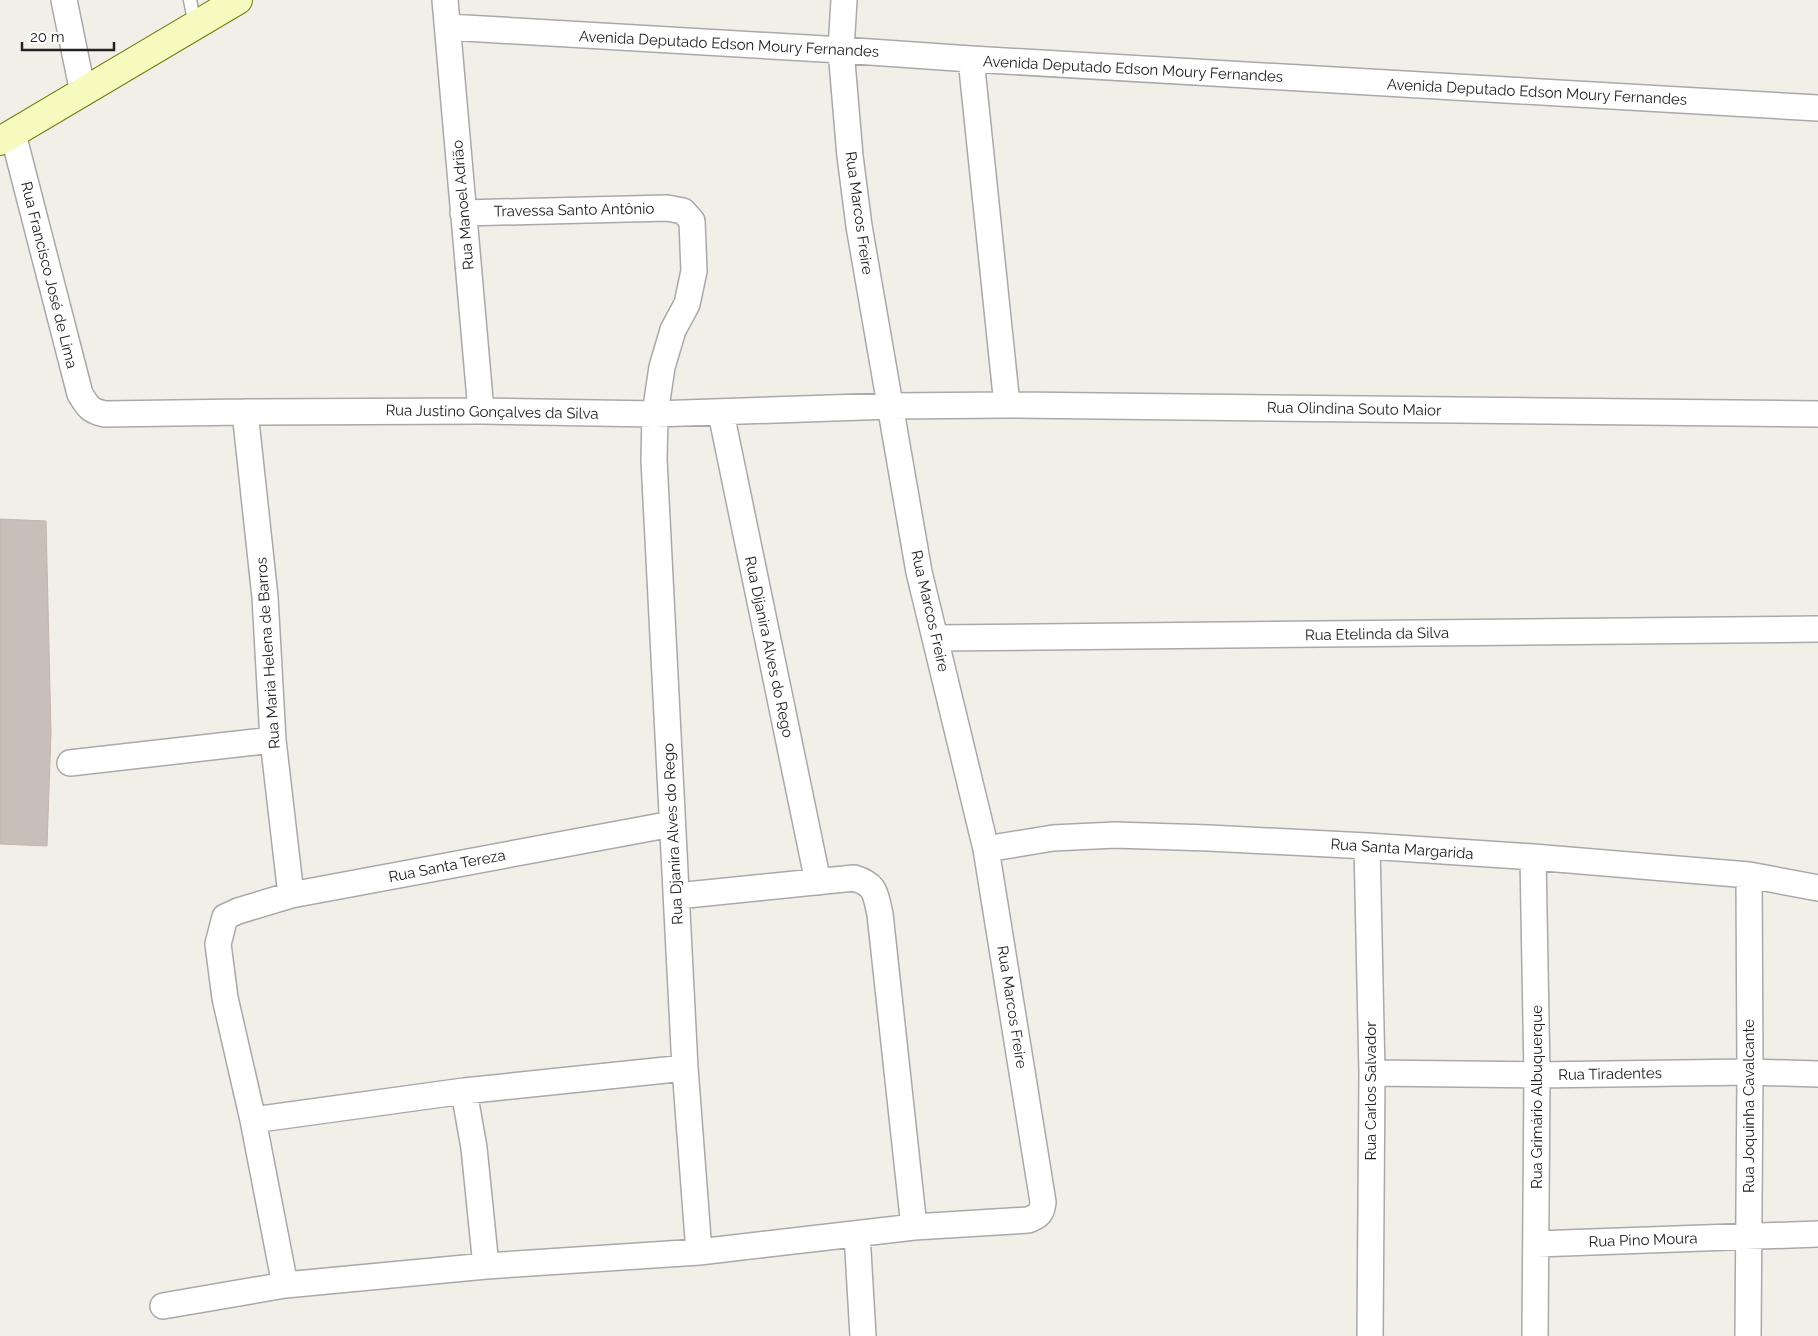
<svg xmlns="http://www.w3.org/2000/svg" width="1818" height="1336" font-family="Raleway,sans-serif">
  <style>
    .building { fill: #c7bfb8; stroke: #c4b6ab }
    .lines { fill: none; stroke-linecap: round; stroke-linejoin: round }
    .lane-casing { stroke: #a9a9a9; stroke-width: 15 }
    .street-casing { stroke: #a9a9a9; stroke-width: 28 }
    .secondary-casing { stroke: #707d05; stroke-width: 30 }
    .lane { stroke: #fff; stroke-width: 12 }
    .street { stroke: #fff; stroke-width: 25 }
    .secondary { stroke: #f7fabf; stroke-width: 28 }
    .labels { text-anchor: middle; stroke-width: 5; stroke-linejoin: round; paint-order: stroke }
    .street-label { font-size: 15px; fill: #222; stroke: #fff }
  </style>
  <rect width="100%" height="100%" fill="#f2efe9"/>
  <path class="building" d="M 0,519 L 46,521 L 51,733 L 47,846 L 0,844 Z"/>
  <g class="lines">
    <g class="lane-casing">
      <path id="lane" d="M 190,0 L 195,25"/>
    </g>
    <g class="street-casing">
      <path id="street" d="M 64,0 L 83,93
        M 445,0 L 481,411
        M 448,27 L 841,50 L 971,59 L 1818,108
        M 971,59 L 1007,405
        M 13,134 L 80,394 C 88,407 90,411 105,414 L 245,412 L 481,411 L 655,414 L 891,406 L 1007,405 L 1818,414
        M 463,213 L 667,208 L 683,211 L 692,221 L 694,271 L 687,304 L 673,330 L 662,367 L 655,414 L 654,460 L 685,1068 L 699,1252
        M 245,412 L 265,597 L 273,740 L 291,895
        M 721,413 L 818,882
        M 936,638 L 1818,629
        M 70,763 L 273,740
        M 1367,846 L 1372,1073 L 1370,1336
        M 986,849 L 1053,838 L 1115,835 L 1209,838 L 1367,846 L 1533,857 L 1749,875 L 1818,888
        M 1533,857 L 1537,1075 L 1535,1336
        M 677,896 L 854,878 C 877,885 875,894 880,914 L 914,1227
        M 1372,1073 L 1537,1075 L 1750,1072 L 1818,1074
        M 464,1091 L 474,1148 L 486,1266
        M 253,1120 L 464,1091 L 685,1068
        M 857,1234 L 863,1336
        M 1536,1244 L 1818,1234
        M 285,1285 L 253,1120 L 225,998 L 218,944 L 225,917 L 238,911 L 291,895 L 672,824
        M 163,1306 L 285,1285 L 486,1266 L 699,1252 L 914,1227 L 1028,1220 C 1039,1216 1042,1213 1043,1202 L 986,849 L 919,572 L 859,226 L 850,156 L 841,50 L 844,0
        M 1748,1336 L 1750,1072 L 1749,875"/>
    </g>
    <g class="secondary-casing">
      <path id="secondary" d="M 0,141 L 238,0"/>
    </g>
    <use href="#lane" class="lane"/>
    <use href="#street" class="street"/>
    <use href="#secondary" class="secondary"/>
  </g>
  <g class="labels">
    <g class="street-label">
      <text transform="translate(729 44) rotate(3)" y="5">Avenida Deputado Edson Moury Fernandes</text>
      <text transform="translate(1133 69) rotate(3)" y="5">Avenida Deputado Edson Moury Fernandes</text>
      <text transform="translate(1537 92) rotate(3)" y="5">Avenida Deputado Edson Moury Fernandes</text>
      <text transform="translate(463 205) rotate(-95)" y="5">Rua Manoel Adrião</text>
      <text transform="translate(574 210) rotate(-1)" y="5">Travessa Santo Antônio</text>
      <text transform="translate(859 213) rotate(82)" y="5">Rua Marcos Freire</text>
      <text transform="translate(49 275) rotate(76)" y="5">Rua Francisco José de Lima</text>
      <text transform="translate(1354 409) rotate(1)" y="5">Rua Olindina Souto Maior</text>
      <text transform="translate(492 412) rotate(1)" y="5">Rua Justino Gonçalves da Silva</text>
      <text transform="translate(930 611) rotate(77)" y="5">Rua Marcos Freire</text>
      <text transform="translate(1377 634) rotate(-1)" y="5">Rua Etelinda da Silva</text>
      <text transform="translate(769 647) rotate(78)" y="5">Rua Dijanira Alves do Rego</text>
      <text transform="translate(268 653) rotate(-94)" y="5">Rua Maria Helena de Barros</text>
      <text transform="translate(673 834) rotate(-93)" y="5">Rua Djanira Alves do Rego</text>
      <text transform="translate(1402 849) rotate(4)" y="5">Rua Santa Margarida</text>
      <text transform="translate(447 866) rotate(-11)" y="5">Rua Santa Tereza</text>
      <text transform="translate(1012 1007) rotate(81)" y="5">Rua Marcos Freire</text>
      <text transform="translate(1610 1074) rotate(-1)" y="5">Rua Tiradentes</text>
      <text transform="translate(1371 1091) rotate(-90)" y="5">Rua Carlos Salvador</text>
      <text transform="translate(1537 1097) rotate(-90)" y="5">Rua Grimário Albuquerque</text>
      <text transform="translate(1749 1106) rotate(-90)" y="5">Rua Joquinha Cavalcante</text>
      <text transform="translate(1643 1240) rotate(-2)" y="5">Rua Pino Moura</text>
    </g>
  </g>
  <path d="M22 42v8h92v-8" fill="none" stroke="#222222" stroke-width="2.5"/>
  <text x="30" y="42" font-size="15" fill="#222222" stroke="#ffffff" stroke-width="4" paint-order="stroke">20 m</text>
</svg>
